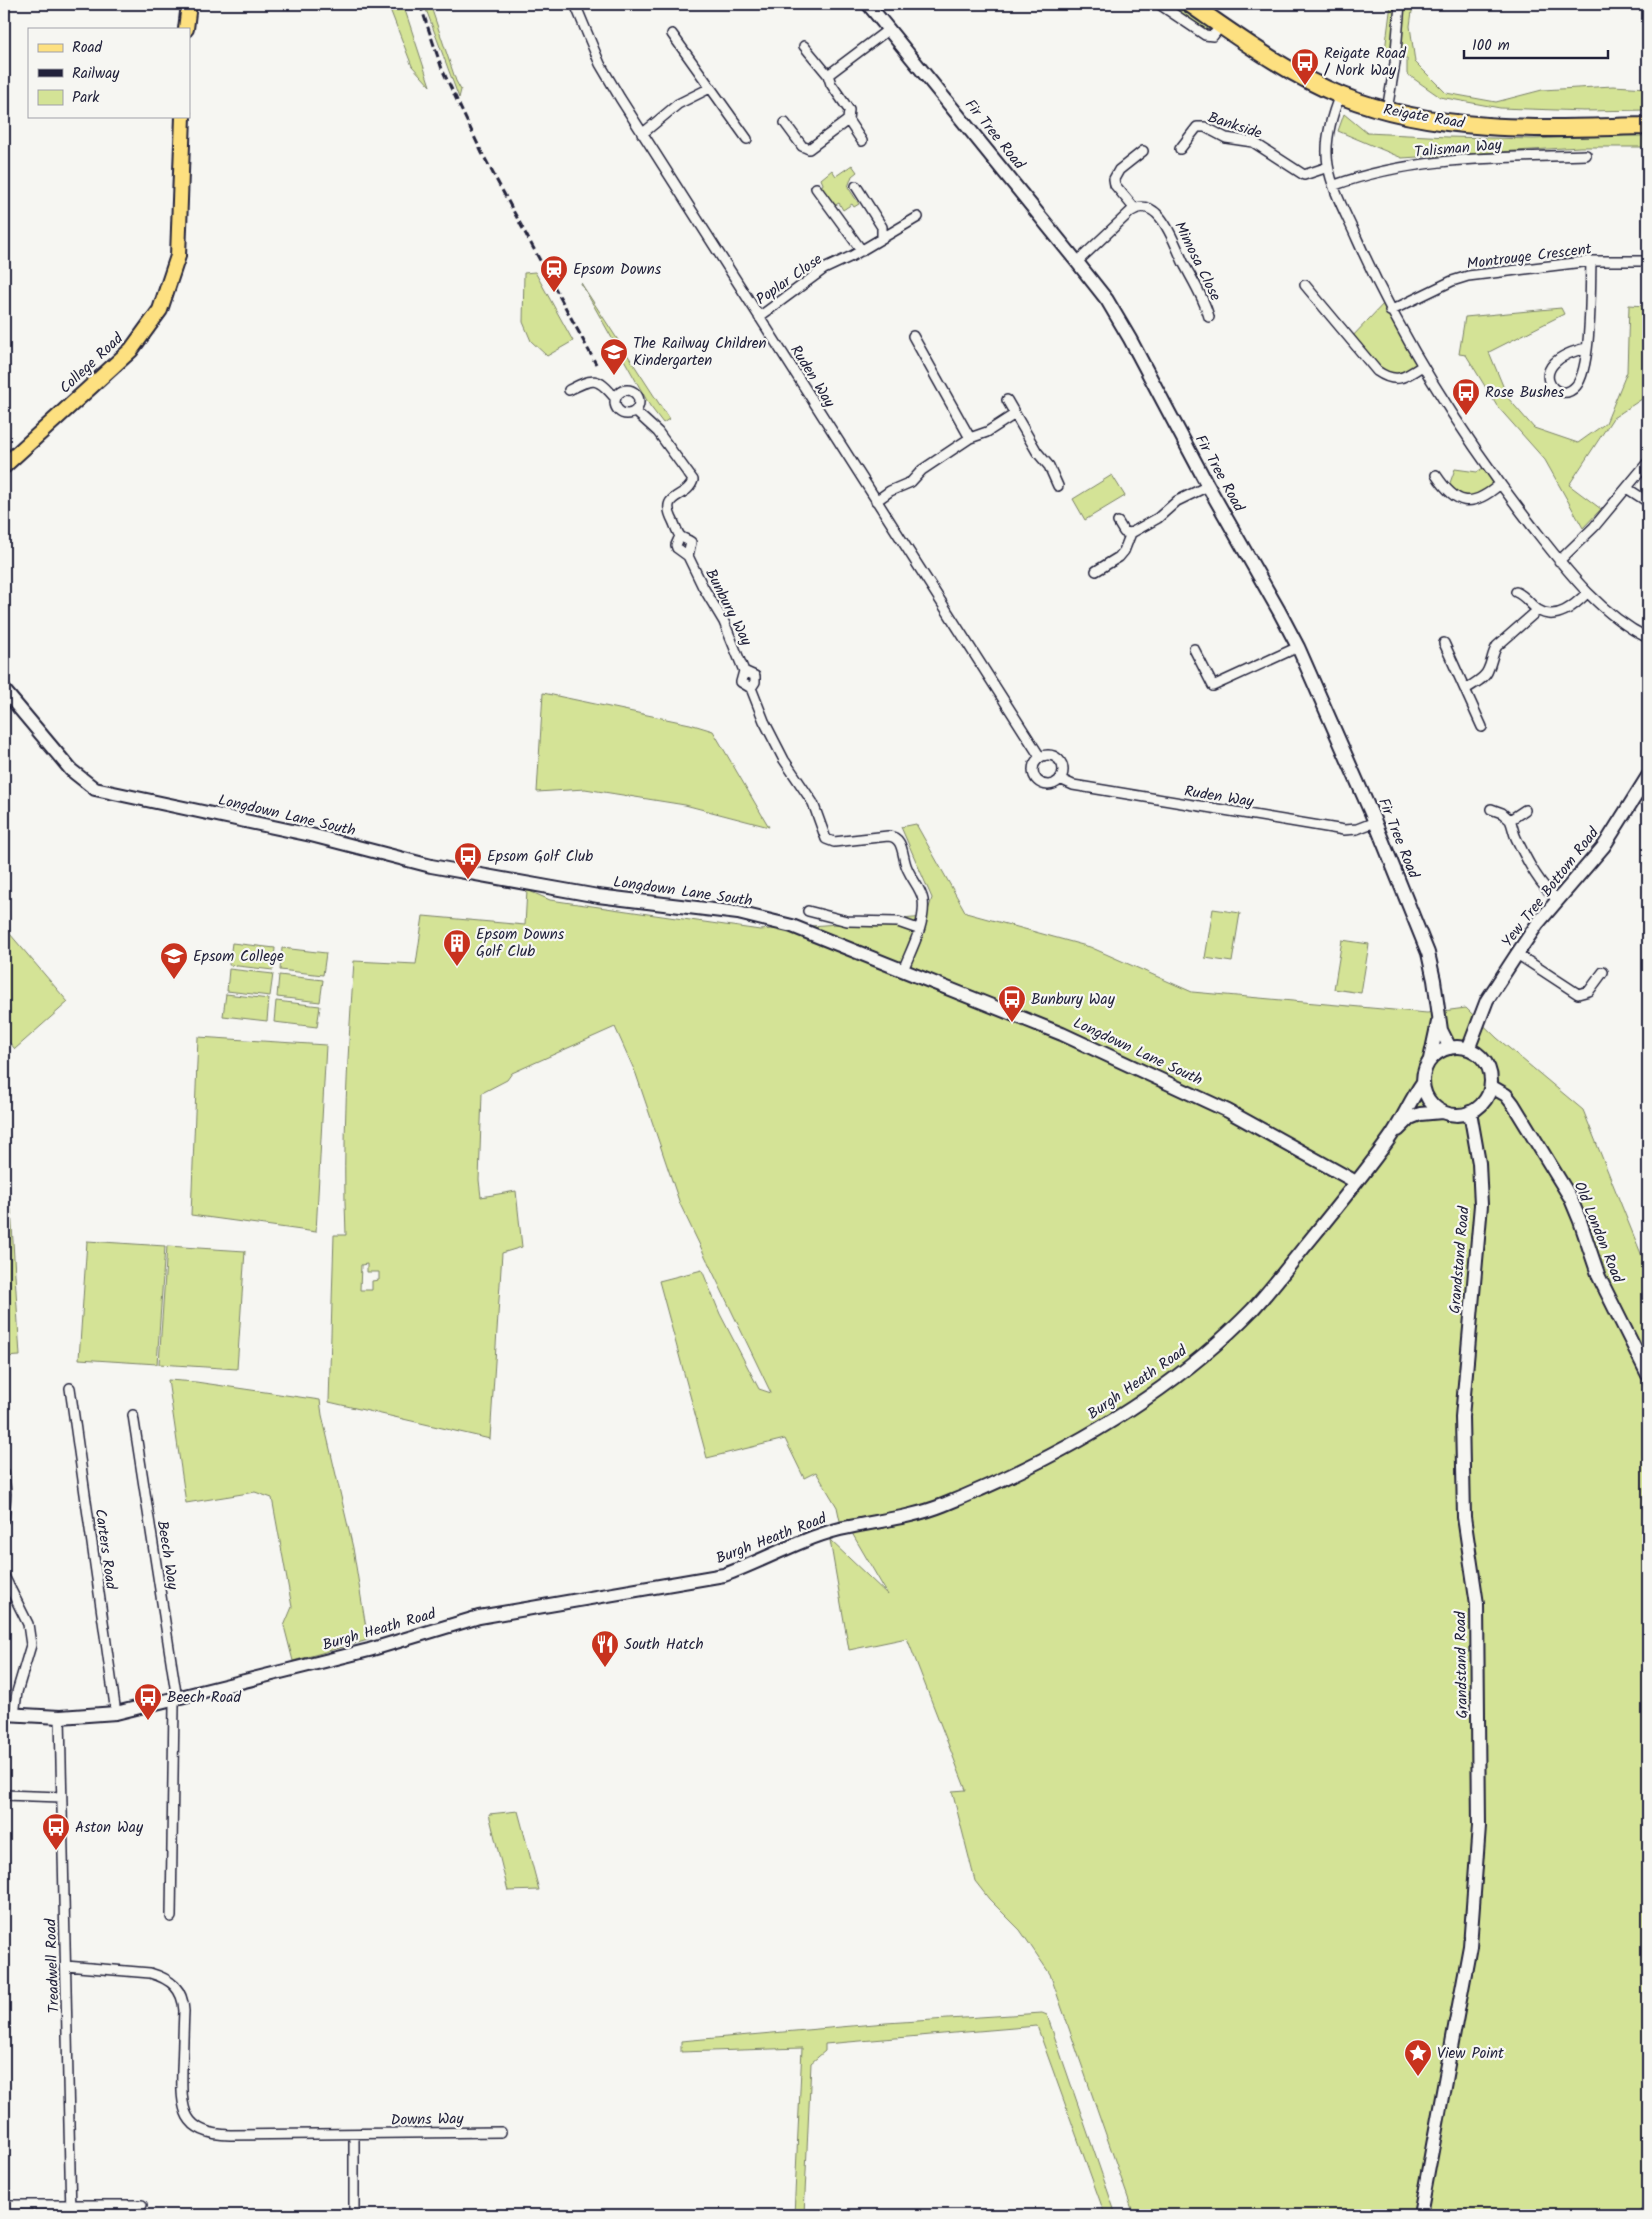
<svg xmlns="http://www.w3.org/2000/svg" width="1652" height="2219" font-family="Kalam,sans-serif">
  <style>
    .green { fill: #d4e396; stroke: #7b8268; fill-rule: evenodd }
    .lines { fill: none; stroke-linecap: round; stroke-linejoin: round }
    .street-casing { stroke: #22223b; stroke-width: 12 }
    .secondary-casing { stroke: #22223b; stroke-width: 16 }
    .primary-casing { stroke: #22223b; stroke-width: 18 }
    .highway-casing { stroke: #22223b; stroke-width: 20 }
    .street { stroke: #f6f6f2; stroke-width: 9 }
    .secondary { stroke: #f6f6f2; stroke-width: 12 }
    .primary { stroke: #fde080; stroke-width: 14 }
    .highway { stroke: #fde080; stroke-width: 16 }
    .rail { stroke: #22223b; stroke-width: 3; stroke-dasharray: 8 4; stroke-linecap: butt }
    .labels { text-anchor: middle; stroke-width: 4.5; stroke-linejoin: round; paint-order: stroke }
    .poi-label { font-size: 15px; fill: #22223b; stroke: #f6f6f2; text-anchor: start }
    .street-label { font-size: 15px; fill: #22223b; stroke: #f6f6f2 }
  </style>
  <rect width="100%" height="100%" fill="#f6f6f2"/>
  <filter id="ink" filterUnits="userSpaceOnUse"><feTurbulence type="fractalNoise" baseFrequency=".02" numOctaves="2"/><feDisplacementMap in="SourceGraphic" scale="10" xChannelSelector="R" yChannelSelector="G"/><feConvolveMatrix kernelMatrix="1 2 1 2 8 2 1 2 1" color-interpolation-filters="sRGB"/></filter>
  <g filter="url(#ink)">
    <path class="green" d="M 388,4 L 403,4 L 430,86 L 412,66 Z
      M 424,4 L 430,4 L 456,81 L 461,90 L 459,98 Z
      M 1165,4 L 1180,4 L 1210,25 L 1211,29 L 1205,29 Z
      M 1391,4 L 1413,4 L 1410,26 L 1415,62 L 1446,93 L 1496,102 L 1542,90 L 1613,86 L 1648,88 L 1648,110 L 1584,111 L 1500,108 L 1440,97 L 1407,74 L 1407,59 L 1384,58 Z
      M 1344,114 L 1367,133 L 1448,137 L 1534,139 L 1648,134 L 1648,147 L 1580,147 L 1402,158 L 1338,131 Z
      M 852,165 L 857,172 L 852,176 L 848,187 L 859,204 L 854,207 L 852,204 L 843,210 L 839,203 L 832,207 L 820,189 L 823,184 L 821,179 L 832,170 L 836,176 Z
      M 535,272 L 573,341 L 547,356 L 531,341 L 523,322 L 524,273 Z
      M 581,283 L 669,419 L 663,423 L 650,406 Z
      M 1386,301 L 1422,366 L 1410,374 L 1385,376 L 1350,339 Z
      M 1629,305 L 1648,306 L 1648,365 L 1643,369 L 1648,381 L 1648,395 L 1613,418 L 1569,485 L 1601,509 L 1583,528 L 1545,460 L 1497,406 L 1466,355 L 1459,354 L 1465,317 L 1561,308 L 1564,314 L 1489,352 L 1508,398 L 1534,428 L 1578,443 L 1606,423 L 1627,372 Z
      M 1487,465 L 1499,485 L 1468,501 L 1447,491 L 1455,469 L 1477,472 Z
      M 1112,475 L 1125,496 L 1085,520 L 1073,499 Z
      M 543,693 L 690,724 L 713,731 L 769,827 L 685,805 L 585,789 L 537,792 Z
      M 916,824 L 966,913 L 1090,947 L 1192,992 L 1427,1013 L 1466,1008 L 1497,1038 L 1583,1110 L 1648,1271 L 1648,2215 L 1134,2215 L 1050,1974 L 1020,1930 L 989,1899 L 975,1881 L 952,1791 L 966,1790 L 907,1638 L 849,1650 L 830,1540 L 888,1595 L 845,1521 L 840,1521 L 837,1507 L 816,1472 L 804,1478 L 785,1439 L 707,1458 L 659,1281 L 702,1270 L 720,1314 L 759,1389 L 771,1393 L 680,1204 L 636,1074 L 615,1027 L 512,1073 L 507,1080 L 482,1093 L 479,1180 L 481,1197 L 516,1191 L 522,1247 L 502,1253 L 490,1439 L 329,1402 L 334,1235 L 346,1235 C 342,1143 348,1052 354,961 L 416,964 L 423,916 L 525,925 L 527,890 L 550,900 L 760,930 L 926,917 L 932,898 L 901,827 ZM 367,1264 L 367,1272 L 379,1272 L 379,1280 L 372,1281 L 372,1290 L 360,1290 L 361,1265 Z
      M 1213,909 L 1240,913 L 1232,962 L 1205,958 Z
      M 4,927 L 68,1002 L 15,1049 L 4,1036 Z
      M 1342,940 L 1369,944 L 1361,993 L 1334,989 Z
      M 232,943 L 275,948 L 273,970 L 229,965 Z
      M 282,948 L 326,953 L 323,975 L 280,970 Z
      M 229,969 L 273,974 L 270,996 L 227,991 Z
      M 279,975 L 323,980 L 320,1002 L 277,997 Z
      M 226,994 L 269,999 L 267,1021 L 223,1016 Z
      M 276,1001 L 320,1006 L 317,1027 L 274,1022 Z
      M 198,1037 L 326,1045 L 316,1232 L 191,1215 Z
      M 4,1209 L 11,1209 L 20,1356 L 4,1357 Z
      M 87,1241 L 165,1246 L 157,1364 L 79,1359 Z
      M 167,1246 L 245,1251 L 237,1369 L 159,1364 Z
      M 168,1380 L 196,1382 L 320,1400 L 322,1415 L 353,1548 L 368,1640 L 293,1661 L 284,1626 L 292,1607 L 272,1498 L 255,1492 L 186,1503 Z
      M 518,1811 L 539,1890 L 508,1891 L 489,1814 Z
      M 1042,2013 L 1047,2015 L 1116,2215 L 1105,2215 L 1037,2026 L 825,2044 L 825,2051 L 811,2063 L 804,2215 L 794,2215 L 802,2048 L 681,2052 L 681,2041 L 886,2023 Z"/>
    <g class="lines">
      <g class="street-casing">
        <path id="street" d="M 575,4 L 600,64 L 620,98 L 1040,757
          M 1159,4 L 1205,35 L 1213,36 L 1221,25
          M 672,34 L 747,139
          M 804,46 L 828,75 L 831,84 L 849,110 L 848,120 L 862,141
          M 828,75 L 889,29
          M 1340,95 C 1331,117 1324,141 1328,165 C 1332,190 1347,216 1357,239 C 1403,342 1463,437 1532,526 C 1565,568 1599,614 1648,638
          M 1387,110 L 1395,63 L 1400,4
          M 785,123 L 802,146 L 809,149 L 848,120
          M 642,134 L 678,104 L 710,88
          M 1180,149 L 1197,127 L 1205,127 L 1226,138 L 1253,142 L 1304,175 L 1328,167
          M 1335,185 C 1415,156 1501,158 1586,155
          M 856,186 L 882,227 L 882,237
          M 816,188 L 862,251
          M 1135,209 L 1115,185 L 1114,179 L 1119,170 L 1143,151
          M 1077,262 L 1130,212 C 1159,191 1175,246 1184,264 C 1193,281 1204,298 1209,317
          M 1305,285 L 1377,371 C 1396,384 1404,378 1422,366
          M 1390,311 L 1452,281 L 1468,276 L 1591,261 L 1648,261
          M 759,317 L 824,269 L 852,256 L 918,217
          M 1587,348 C 1520,362 1556,409 1576,386 C 1592,368 1590,288 1591,261
          M615 402a12 12 0 1 1 24 0a12 12 0 1 1-24 0Z
          M 569,390 C 593,378 597,376 615,398
          M 1007,400 L 1037,452 L 1049,466 L 1058,486
          M 635,411 L 658,432 L 693,480 C 687,500 658,492 673,521 C 675,525 677,532 680,536 C 683,539 687,539 691,542 L 688,556
          M 970,438 L 987,432 L 1015,414
          M 1436,475 C 1456,505 1471,509 1499,485
          M 1628,489 L 1648,502
          M 876,501 L 890,491 L 911,482 L 922,470 L 970,438 L 913,336
          M 1118,522 L 1124,532 L 1131,533
          M 680,536 L 676,545 L 677,548 L 688,556 L 703,587 L 724,622 L 744,671 L 755,676 L 755,682 L 751,688
          M 1559,561 L 1594,527 L 1648,462
          M 1096,571 L 1119,557 L 1124,551 L 1131,533 L 1158,518 L 1177,501 L 1208,486
          M 1516,592 C 1526,596 1529,604 1538,610 C 1556,622 1575,605 1587,593
          M 1444,643 L 1482,727
          M 1194,649 L 1213,686 L 1298,647
          M 744,671 L 741,682 L 751,688 L 764,721 L 784,760 L 813,803 L 826,839 L 834,842 L 888,836 C 902,837 902,851 905,862 C 908,876 921,887 923,900 C 926,923 911,950 903,970
          M 1466,689 C 1474,683 1485,679 1488,670 C 1492,662 1492,654 1497,646 L 1538,610
          M1033 770a15 15 0 1 1 30 0a15 15 0 1 1-30 0Z
          M 1060,779 L 1073,785 L 1344,830 L 1357,829 L 1375,822
          M 1491,809 L 1502,813 L 1510,820
          M 1525,810 L 1510,820 C 1513,826 1513,832 1516,838 C 1527,860 1538,884 1558,900
          M 808,911 L 847,921 L 898,922 L 918,929
          M 1517,954 L 1578,994 L 1589,991 L 1603,972
          M 70,1388 L 116,1713
          M 133,1415 L 176,1693 L 174,1705 L 171,1917
          M 4,1472 L 6,1494 L 4,1519
          M 4,1576 L 28,1624 L 31,1645 L 17,1692 L 14,1715
          M 60,1717 L 71,2215
          M 4,1795 L 61,1797
          M 66,1966 L 150,1973 C 171,1979 183,1989 184,2011 C 183,2031 183,2050 182,2069 C 181,2109 182,2134 230,2135 L 501,2132
          M 354,2134 L 354,2215
          M 4,2205 L 142,2205"/>
      </g>
      <g class="secondary-casing">
        <path id="secondary" d="M 868,4 L 1077,262 L 1107,300 L 1130,339 L 1208,486 L 1279,611 L 1298,647 L 1375,822 L 1428,953 L 1434,980 L 1441,1030 L 1450,1048
          M 4,690 L 71,770 L 95,789 L 311,835 L 431,866 L 598,896 L 738,913 L 792,926 L 1062,1034 L 1228,1111 L 1356,1182
          M 1469,1047 L 1487,1000 L 1517,954 L 1538,923 L 1604,846 L 1648,776
          M1423 1081a34 34 0 1 1 68 0a34 34 0 1 1-68 0Z
          M 1430,1059 L 1438,1022
          M 1492,1087 L 1506,1095 L 1513,1104 L 1570,1197 L 1580,1221 L 1599,1277 L 1648,1375
          M 1398,1130 L 1410,1118 L 1420,1114 L 1442,1112
          M 4,1714 L 60,1717 L 116,1713 L 369,1650 L 479,1617 L 724,1575 C 763,1561 800,1539 840,1529 C 874,1521 911,1518 943,1505 C 1057,1459 1167,1398 1253,1309 C 1273,1287 1291,1263 1310,1240 C 1337,1207 1364,1174 1389,1139 C 1402,1121 1410,1100 1423,1082
          M 1420,2215 L 1470,1946 L 1479,1826 L 1477,1604 L 1464,1517 L 1462,1417 L 1481,1205 L 1479,1163 L 1470,1112
          M 1645,2215 L 1648,2212"/>
      </g>
      <g class="primary-casing">
        <path id="primary" d="M 186,29 L 189,4
          M 4,466 L 131,350 L 160,310 L 178,256 L 183,116"/>
      </g>
      <g class="highway-casing">
        <path id="highway" d="M 1190,4 C 1238,37 1288,74 1342,96 C 1438,134 1547,129 1648,126"/>
      </g>
      <use href="#street" class="street"/>
      <use href="#secondary" class="secondary"/>
      <use href="#primary" class="primary"/>
      <use href="#highway" class="highway"/>
      <path class="rail" d="M 420,4 L 442,69 L 482,153 L 596,364"/>
    </g>
  </g>
  <defs>
    <g id="bus-pin" transform="scale(1.4375)"><path d="M0 17L-7.5 6A9.5 9.5 0 1 1 7.5 6Z" fill="#c8321e" stroke="#f6f6f2"/><path d="M-5-6H5V4H4V6H2V4H-2V6H-4V4H-5ZM-3.5-4V0h7V-4ZM-3.5 1.2v1.5H-2V1.2ZM2 1.2v1.5H3.5V1.2Z" fill="#fff"/></g>
    <g id="station-pin" transform="scale(1.4375)"><path d="M0 17L-7.5 6A9.5 9.5 0 1 1 7.5 6Z" fill="#c8321e" stroke="#f6f6f2"/><path d="M-3-6H3Q5-6 5-4V2Q5 4 3 4L4.5 6H3L1.5 4h-3L-3 6H-4.5L-3 4Q-5 4-5 2V-4Q-5-6-3-6ZM-3.5-4v3h7v-3ZM-3.5 1v1.5H-2V1ZM2 1v1.5H3.5V1Z" fill="#fff"/></g>
    <g id="school-pin" transform="scale(1.4375)"><path d="M0 17L-7.5 6A9.5 9.5 0 1 1 7.5 6Z" fill="#c8321e" stroke="#f6f6f2"/><path d="M0-5L7-2L0 1L-7-2ZM-4 1L0 2.5L4 1V4Q0 6-4 4Z" fill="#fff"/></g>
    <g id="building-pin" transform="scale(1.4375)"><path d="M0 17L-7.5 6A9.5 9.5 0 1 1 7.5 6Z" fill="#c8321e" stroke="#f6f6f2"/><path d="M-4-6H4V6H1V3H-1V6H-4ZM-2.5-4.3h1.7v1.8h-1.7ZM.8-4.3h1.7v1.8H.8ZM-2.5-1h1.7V.8h-1.7ZM.8-1h1.7V.8H.8Z" fill="#fff"/></g>
    <g id="restaurant-pin" transform="scale(1.4375)"><path d="M0 17L-7.5 6A9.5 9.5 0 1 1 7.5 6Z" fill="#c8321e" stroke="#f6f6f2"/><path d="M-5-6h1v4h1v-4h1v4h1v-4h1v5L-1.5 .5V6h-2V.5L-5-1ZM5-6V6H3V1.5H1.5Q1.5-4 5-6Z" fill="#fff"/></g>
    <g id="sight-pin" transform="scale(1.4375)"><path d="M0 17L-7.5 6A9.5 9.5 0 1 1 7.5 6Z" fill="#c8321e" stroke="#f6f6f2"/><path d="M0-6L1.8-2.2L6-1.7L2.9 1.2L3.7 5.4L0 3.3L-3.7 5.4L-2.9 1.2L-6-1.7L-1.8-2.2Z" fill="#fff"/></g>
  </defs>
  <g fill-rule="evenodd">
    <use href="#bus-pin" x="1305" y="62"/>
    <use href="#station-pin" x="554" y="269"/>
    <use href="#school-pin" x="614" y="352"/>
    <use href="#bus-pin" x="1466" y="392"/>
    <use href="#bus-pin" x="468" y="856"/>
    <use href="#building-pin" x="457" y="943"/>
    <use href="#school-pin" x="174" y="956"/>
    <use href="#bus-pin" x="1012" y="999"/>
    <use href="#restaurant-pin" x="605" y="1644"/>
    <use href="#bus-pin" x="148" y="1697"/>
    <use href="#bus-pin" x="56" y="1827"/>
    <use href="#sight-pin" x="1418" y="2053"/>
  </g>
  <g class="labels">
    <g class="poi-label">
      <text x="1324" y="58">Reigate Road<tspan x="1324" dy="17">/ Nork Way</tspan></text>
      <text x="573" y="274">Epsom Downs</text>
      <text x="633" y="348">The Railway Children<tspan x="633" dy="17">Kindergarten</tspan></text>
      <text x="1485" y="397">Rose Bushes</text>
      <text x="487" y="861">Epsom Golf Club</text>
      <text x="476" y="939">Epsom Downs<tspan x="476" dy="17">Golf Club</tspan></text>
      <text x="193" y="961">Epsom College</text>
      <text x="1031" y="1004">Bunbury Way</text>
      <text x="624" y="1649">South Hatch</text>
      <text x="167" y="1702">Beech Road</text>
      <text x="75" y="1832">Aston Way</text>
      <text x="1437" y="2058">View Point</text>
    </g>
    <g class="street-label">
      <text transform="translate(1424 116) rotate(10)" y="5">Reigate Road</text>
      <text transform="translate(1235 125) rotate(18)" y="5">Bankside</text>
      <text transform="translate(995 134) rotate(51)" y="5">Fir Tree Road</text>
      <text transform="translate(1458 148) rotate(-5)" y="5">Talisman Way</text>
      <text transform="translate(1529 256) rotate(-7)" y="5">Montrouge Crescent</text>
      <text transform="translate(1198 261) rotate(64)" y="5">Mimosa Close</text>
      <text transform="translate(789 279) rotate(-35)" y="5">Poplar Close</text>
      <text transform="translate(91 363) rotate(-43)" y="5">College Road</text>
      <text transform="translate(813 376) rotate(58)" y="5">Ruden Way</text>
      <text transform="translate(1220 473) rotate(61)" y="5">Fir Tree Road</text>
      <text transform="translate(729 607) rotate(63)" y="5">Bunbury Way</text>
      <text transform="translate(1219 796) rotate(9)" y="5">Ruden Way</text>
      <text transform="translate(287 815) rotate(13)" y="5">Longdown Lane South</text>
      <text transform="translate(1399 838) rotate(68)" y="5">Fir Tree Road</text>
      <text transform="translate(1550 887) rotate(-52)" y="5">Yew Tree Bottom Road</text>
      <text transform="translate(683 891) rotate(8)" y="5">Longdown Lane South</text>
      <text transform="translate(1138 1051) rotate(25)" y="5">Longdown Lane South</text>
      <text transform="translate(1599 1232) rotate(68)" y="5">Old London Road</text>
      <text transform="translate(1459 1260) rotate(-85)" y="5">Grandstand Road</text>
      <text transform="translate(1137 1382) rotate(-35)" y="5">Burgh Heath Road</text>
      <text transform="translate(771 1538) rotate(-21)" y="5">Burgh Heath Road</text>
      <text transform="translate(106 1549) rotate(82)" y="5">Carters Road</text>
      <text transform="translate(168 1555) rotate(81)" y="5">Beech Way</text>
      <text transform="translate(379 1629) rotate(-16)" y="5">Burgh Heath Road</text>
      <text transform="translate(1461 1665) rotate(-91)" y="5">Grandstand Road</text>
      <text transform="translate(52 1966) rotate(-92)" y="5">Treadwell Road</text>
      <text transform="translate(427 2119) rotate(-1)" y="5">Downs Way</text>
    </g>
  </g>
  <rect width="1652" height="2219" fill="none" stroke="#f6f6f2" stroke-width="20"/>
  <rect x="10" y="10" width="1632" height="2199" fill="none" stroke="#22223b" stroke-width="2" filter="url(#ink)"/>
  <rect x="28" y="28" width="162" height="90" fill="#f6f6f2" stroke="#a1a1a9"/>
  <rect x="38" y="44" width="25" height="8" fill="#fde080" stroke="#a1a1a9"/>
  <text x="72" y="52" font-size="15" fill="#22223b">Road</text>
  <rect x="38" y="69" width="25" height="8" fill="#22223b" stroke="#a1a1a9"/>
  <text x="72" y="78" font-size="15" fill="#22223b">Railway</text>
  <rect x="38" y="90" width="25" height="15" fill="#d4e396" stroke="#a1a1a9"/>
  <text x="72" y="102" font-size="15" fill="#22223b">Park</text>
  <path d="M1464 50v8h144v-8" fill="none" stroke="#22223b" stroke-width="2.5"/>
  <text x="1472" y="50" font-size="15" fill="#22223b" stroke="#f6f6f2" stroke-width="4" paint-order="stroke">100 m</text>
</svg>
